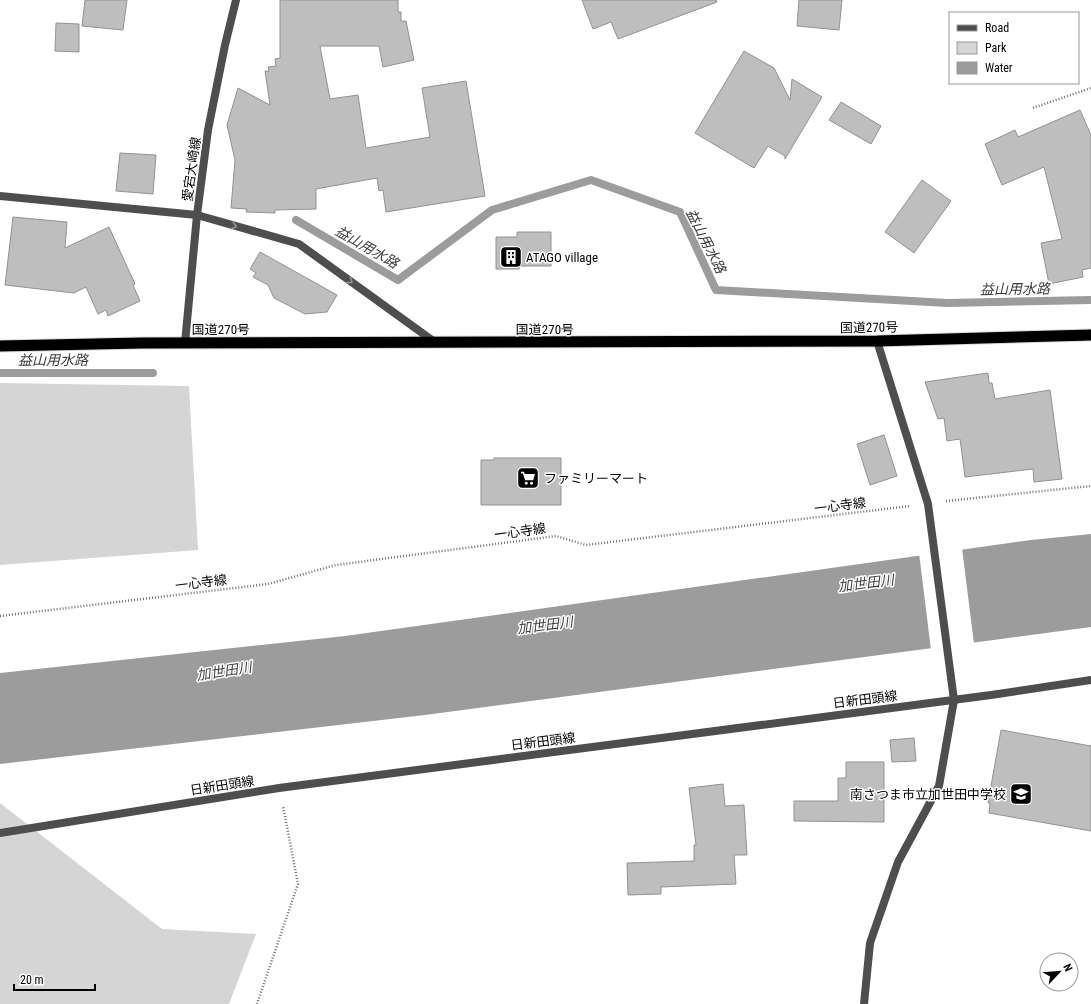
<svg xmlns="http://www.w3.org/2000/svg" width="1091" height="1004" font-family="'Roboto Condensed','Noto Sans JP',sans-serif">
  <style>
    .green { fill: #d5d5d5 }
    .water { fill: #9c9c9c }
    .pier { fill: #fff }
    .lines { fill: none; stroke-linecap: round; stroke-linejoin: round }
    .stream { stroke: #9c9c9c; stroke-width: 8 }
    .building { fill: #bebebe; stroke: #929292 }
    .trunk-casing { stroke: #dbdbdb; stroke-width: 13 }
    .path { stroke: #707070; stroke-width: 2.5; stroke-dasharray: 1 2; stroke-linecap: butt }
    .minor { stroke: #4e4e4e; stroke-width: 8 }
    .tertiary { stroke: #4e4e4e; stroke-width: 8 }
    .trunk { stroke: #000; stroke-width: 11 }
    .oneway { stroke: #959595 }
    .labels { text-anchor: middle; stroke-width: 3; stroke-linejoin: round; paint-order: stroke }
    .street-label { font-size: 13px; fill: #000; stroke: #fff }
    .poi-label { font-size: 13px; fill: #000; stroke: #fff; text-anchor: start }
    .water-label { font-size: 14px; font-style: italic; fill: #3d3d3d; stroke: #fff }
  </style>
  <rect width="100%" height="100%" fill="#fff"/>
  <path class="green" d="M 0,383 L 189,386 L 198,550 L 0,565 Z
    M 0,803 L 162,929 L 256,934 L 229,1004 L 0,1004 Z"/>
  <path class="water" d="M 1091,534 L 1091,627 L 425,715 L 0,764 L 0,673 L 345,636 L 1031,540 Z"/>
  <path class="pier" d="M 962,548 L 974,644 L 931,650 L 919,553 Z"/>
  <g class="lines">
    <path class="stream" d="M 296,220 L 398,280 L 492,210 L 591,180 L 680,212 L 716,290 L 947,303 L 1091,300
      M 0,373 L 153,373"/>
  </g>
  <path class="building" d="M 85,0 L 127,0 L 123,30 L 82,26 Z
    M 280,0 L 398,0 L 398,12 L 401,12 L 401,21 L 406,21 L 414,60 L 383,67 L 379,46 L 320,46 L 330,99 L 358,95 L 366,148 L 430,137 L 422,88 L 466,81 L 485,196 L 386,212 L 383,190 L 379,191 L 377,178 L 316,189 L 316,209 L 275,210 L 275,213 L 246,212 L 247,209 L 231,208 L 235,160 L 227,125 L 238,88 L 270,105 L 265,71 L 269,71 L 268,67 L 276,66 L 275,59 L 280,58 Z
    M 582,0 L 716,0 L 717,2 L 618,39 L 611,22 L 593,29 Z
    M 799,0 L 842,0 L 839,30 L 797,26 Z
    M 56,23 L 79,24 L 79,52 L 55,51 Z
    M 744,51 L 774,68 L 790,100 L 792,79 L 822,97 L 785,159 L 785,156 L 768,146 L 754,168 L 695,133 Z
    M 841,102 L 881,126 L 871,144 L 829,120 Z
    M 1080,110 L 1091,135 L 1091,268 L 1082,270 L 1083,277 L 1049,284 L 1041,243 L 1062,239 L 1044,167 L 1002,185 L 985,144 L 1015,130 L 1018,137 Z
    M 120,153 L 156,155 L 153,194 L 116,191 Z
    M 922,180 L 951,201 L 914,253 L 885,232 Z
    M 13,217 L 67,222 L 65,248 L 109,227 L 135,284 L 133,285 L 140,301 L 108,316 L 106,310 L 98,314 L 86,287 L 74,293 L 5,285 Z
    M 517,232 L 551,232 L 551,266 L 520,266 L 519,269 L 496,269 L 496,237 L 517,237 Z
    M 260,252 L 337,295 L 327,312 L 305,314 L 274,298 L 268,285 L 253,277 L 256,273 L 250,269 Z
    M 988,373 L 989,383 L 992,383 L 995,399 L 1050,390 L 1062,479 L 1034,482 L 1033,469 L 965,477 L 960,439 L 947,441 L 944,418 L 938,419 L 925,382 Z
    M 884,435 L 897,476 L 870,485 L 857,444 Z
    M 494,458 L 561,458 L 561,505 L 481,505 L 481,460 L 494,460 Z
    M 1001,730 L 1091,746 L 1091,831 L 989,813 L 990,803 L 988,803 Z
    M 914,738 L 916,761 L 892,762 L 890,740 Z
    M 846,762 L 884,762 L 884,822 L 794,821 L 794,801 L 838,801 L 838,778 L 846,778 Z
    M 723,784 L 725,806 L 744,805 L 747,855 L 734,855 L 736,884 L 661,887 L 661,894 L 628,895 L 627,863 L 694,861 L 694,845 L 696,845 L 689,788 Z"/>
  <g class="lines">
    <g class="trunk-casing">
      <path id="trunk" d="M 0,346 L 142,343 L 877,341 L 1091,335"/>
    </g>
    <path class="path" d="M 1033,108 L 1091,88
      M 946,501 L 1091,486
      M 0,616 L 268,584 L 336,565 L 556,536 L 586,545 L 910,506
      M 257,1004 L 298,884 L 283,806"/>
    <path class="minor" d="M 0,196 L 197,215 L 299,244 L 436,343
      M 864,1004 L 870,943 L 898,862 L 939,786 L 954,700"/>
    <path class="tertiary" d="M 877,341 L 928,504 L 954,700
      M 185,343 L 197,215 L 208,130 L 225,45 L 236,0
      M 0,833 L 279,788 L 991,695 L 1091,680"/>
    <use href="#trunk" class="trunk"/>
  </g>
  <defs><path id="oneway-chevron" d="M-2-3.5L2.5 0L-2 3.5" fill="none" stroke-width="1.6" stroke-linecap="round" stroke-linejoin="round"/></defs>
  <g class="oneway">
    <use href="#oneway-chevron" transform="translate(234 226) rotate(16)"/>
    <use href="#oneway-chevron" transform="translate(350 281) rotate(36)"/>
  </g>
  <defs>
    <g id="building-square" transform="scale(1.15)"><rect x="-9" y="-9" width="18" height="18" rx="4" fill="#000" stroke="#fff"/><path d="M-4-6H4V6H1V3H-1V6H-4ZM-2.5-4.3h1.7v1.8h-1.7ZM.8-4.3h1.7v1.8H.8ZM-2.5-1h1.7V.8h-1.7ZM.8-1h1.7V.8H.8Z" fill="#fff"/></g>
    <g id="supermarket-square" transform="scale(1.15)"><rect x="-9" y="-9" width="18" height="18" rx="4" fill="#000" stroke="#fff"/><path d="M-6-5.5h2.5l.6 2H6L4.5 2H-2.5L-4.4-4H-6ZM-1.5 3.2a1.3 1.3 0 1 0 .1 0ZM3 3.2a1.3 1.3 0 1 0 .1 0Z" fill="#fff"/></g>
    <g id="school-square" transform="scale(1.15)"><rect x="-9" y="-9" width="18" height="18" rx="4" fill="#000" stroke="#fff"/><path d="M0-5L7-2L0 1L-7-2ZM-4 1L0 2.5L4 1V4Q0 6-4 4Z" fill="#fff"/></g>
  </defs>
  <g fill-rule="evenodd">
    <use href="#building-square" x="511" y="257"/>
    <use href="#supermarket-square" x="528" y="478"/>
    <use href="#school-square" x="1021" y="794"/>
  </g>
  <g class="labels">
    <g class="street-label">
      <text transform="translate(191 169) rotate(-82)" y="5">愛宕大崎線</text>
      <text transform="translate(869 327) rotate(-1)" y="5">国道270号</text>
      <text x="221" y="334">国道270号</text>
      <text x="545" y="334">国道270号</text>
      <text transform="translate(840 505) rotate(-7)" y="5">一心寺線</text>
      <text transform="translate(520 531) rotate(-8)" y="5">一心寺線</text>
      <text transform="translate(201 582) rotate(-7)" y="5">一心寺線</text>
      <text transform="translate(865 699) rotate(-7)" y="5">日新田頭線</text>
      <text transform="translate(543 741) rotate(-7)" y="5">日新田頭線</text>
      <text transform="translate(222 785) rotate(-9)" y="5">日新田頭線</text>
    </g>
    <g class="poi-label">
      <text x="526" y="262">ATAGO village</text>
      <text x="544" y="483">ファミリーマート</text>
      <text x="1006" y="799" text-anchor="end">南さつま市立加世田中学校</text>
    </g>
    <g class="water-label">
      <text transform="translate(706 241) rotate(63)" y="5">益山用水路</text>
      <text transform="translate(367 247) rotate(30)" y="5">益山用水路</text>
      <text transform="translate(1015 289) rotate(-1)" y="5">益山用水路</text>
      <text x="53" y="365">益山用水路</text>
      <text transform="translate(866 583) rotate(-7)" y="5">加世田川</text>
      <text transform="translate(545 625) rotate(-7)" y="5">加世田川</text>
      <text transform="translate(224 671) rotate(-9)" y="5">加世田川</text>
    </g>
  </g>
  <rect x="949" y="12" width="130" height="72" fill="#ffffff" stroke="#999999"/>
  <rect x="957" y="25" width="20" height="6" fill="#4e4e4e" stroke="#999999"/>
  <text x="985" y="32" font-size="12" fill="#000000">Road</text>
  <rect x="957" y="42" width="20" height="12" fill="#d5d5d5" stroke="#999999"/>
  <text x="985" y="52" font-size="12" fill="#000000">Park</text>
  <rect x="957" y="62" width="20" height="12" fill="#9c9c9c" stroke="#999999"/>
  <text x="985" y="72" font-size="12" fill="#000000">Water</text>
  <g transform="translate(1059 972) rotate(64)"><circle r="19" fill="#ffffff" stroke="#999999"/>
  <path d="M0-3L7 15L0 10L-7 15Z" fill="#000000"/>
  <text y="-6" font-size="11" font-weight="bold" text-anchor="middle" fill="#000000">N</text>
  </g>
  <path d="M14 984v6h81v-6" fill="none" stroke="#000000" stroke-width="2"/>
  <text x="20" y="984" font-size="12" fill="#000000" stroke="#ffffff" stroke-width="3" paint-order="stroke">20 m</text>
</svg>
